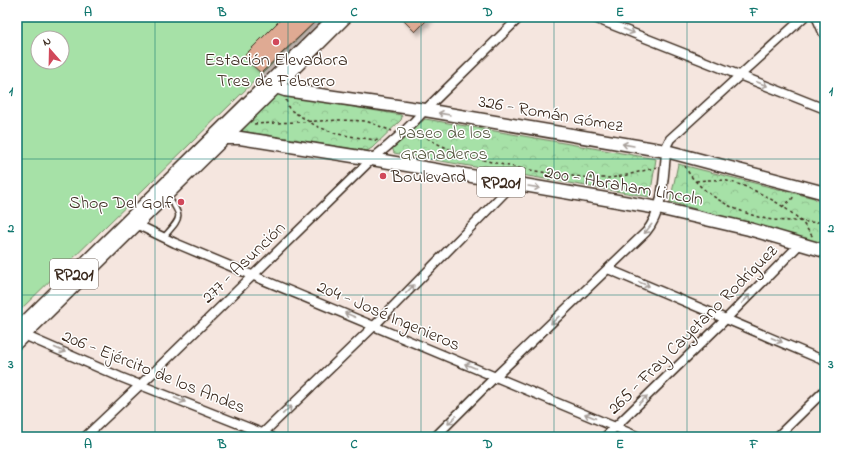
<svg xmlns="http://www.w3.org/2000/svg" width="842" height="454" font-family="'Indie Flower',sans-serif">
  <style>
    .grass { fill: #a6e1a7; stroke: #708662; fill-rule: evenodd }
    .park { fill: url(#park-crowns); stroke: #708662 }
    .building { fill: #dfaa93; stroke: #3b2a1e; filter: url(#shadow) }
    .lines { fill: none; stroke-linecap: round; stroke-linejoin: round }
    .lane-casing { stroke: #3b2a1e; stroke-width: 7 }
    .street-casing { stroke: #3b2a1e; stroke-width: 11 }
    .secondary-casing { stroke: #3b2a1e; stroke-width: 14 }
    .primary-casing { stroke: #3b2a1e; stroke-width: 15 }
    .path { stroke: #3b2a1e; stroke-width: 1.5; stroke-dasharray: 3 3; stroke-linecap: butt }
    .lane { stroke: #fff; stroke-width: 4 }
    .street { stroke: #fff; stroke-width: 8 }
    .secondary { stroke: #fff; stroke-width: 11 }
    .primary { stroke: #fff; stroke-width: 12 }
    .oneway { stroke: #a79f9a }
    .grid { fill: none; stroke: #0f766e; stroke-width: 1; stroke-opacity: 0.55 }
    .poi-dot { fill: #d1495b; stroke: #fff; stroke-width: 1.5 }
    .labels { text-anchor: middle; stroke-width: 3; stroke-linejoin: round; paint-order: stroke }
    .shield { fill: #fff; stroke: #766a62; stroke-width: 1 }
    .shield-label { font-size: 17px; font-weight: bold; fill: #3b2a1e }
    .poi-label { font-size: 18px; fill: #3b2a1e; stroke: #fff }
    .street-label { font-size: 18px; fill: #3b2a1e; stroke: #fff }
    .park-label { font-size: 18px; fill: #565840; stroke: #fff }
    .neatline { fill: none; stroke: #0f766e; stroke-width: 1.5 }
    .grid-label { font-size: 13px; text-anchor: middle; font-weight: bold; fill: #0f766e }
  </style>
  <defs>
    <pattern id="park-crowns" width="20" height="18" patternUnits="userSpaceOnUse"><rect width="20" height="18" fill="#a6e1a7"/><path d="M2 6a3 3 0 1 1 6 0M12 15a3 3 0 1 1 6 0" fill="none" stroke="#90c18f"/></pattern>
    <filter id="shadow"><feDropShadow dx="3.5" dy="3.5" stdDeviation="2" flood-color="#0004"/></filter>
  </defs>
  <rect width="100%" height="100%" fill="#f5e6df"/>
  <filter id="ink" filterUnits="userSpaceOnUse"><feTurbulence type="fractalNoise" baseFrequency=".025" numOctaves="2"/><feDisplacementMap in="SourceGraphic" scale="8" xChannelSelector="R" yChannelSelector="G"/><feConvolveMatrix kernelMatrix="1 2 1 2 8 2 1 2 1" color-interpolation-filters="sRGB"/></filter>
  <g filter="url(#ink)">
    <path class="grass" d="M 17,17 L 320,17 L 17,313 ZM 38,38 L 62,38 L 62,62 L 38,62 Z"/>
    <path class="park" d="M 277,94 L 401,115 L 402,117 L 401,120 L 372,148 L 367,151 L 241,131 Z
      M 425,119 L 656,159 L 650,197 L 394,153 L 392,147 Z
      M 678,164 L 814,198 L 825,207 L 825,245 L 670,202 Z"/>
    <path class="building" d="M 283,17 L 320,17 L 261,73 L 243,57 Z
      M 400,17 L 430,17 L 415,32 Z"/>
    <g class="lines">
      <g class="lane-casing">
        <path id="lane" d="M 164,237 C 182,216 183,218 167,195"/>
      </g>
      <g class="street-casing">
        <path id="street" d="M 592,17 L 825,109
          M 134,222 L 136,224 L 175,243 L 639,437
          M 608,269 L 825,361
          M 24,335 L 120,377 L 272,437
          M 85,437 L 157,369 L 372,159 C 391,144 408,129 425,110 L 520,17
          M 259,437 L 374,326 L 513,184
          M 435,437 L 495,377 L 646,232 C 665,209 663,174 667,145 L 670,139 L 804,17
          M 605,437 L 726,319 L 801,243
          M 777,437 L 825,390"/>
      </g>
      <g class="secondary-casing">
        <path id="secondary" d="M 818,17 L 825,33
          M 269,82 L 335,17
          M 276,87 L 346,17"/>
      </g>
      <g class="primary-casing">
        <path id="primary" d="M 224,138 L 240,138 L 372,159 L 658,208 L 749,229 L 825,251
          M 17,330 L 269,82 L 276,87 L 285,90 L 425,110 L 666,151 L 825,193
          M 17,342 L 276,87"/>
      </g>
      <path class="path" d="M 286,100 L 289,109 L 316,126 L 337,134 L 381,141
        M 254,124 L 340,120 L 366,121 L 392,131
        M 418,130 C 444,160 567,179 607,178 C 624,177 641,171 658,167
        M 685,166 C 695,189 729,208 752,215 C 765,220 781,221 795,221 C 805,222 815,223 825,221
        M 696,181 C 706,180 717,179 727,181 C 751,186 785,205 802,222 C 806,227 809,232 813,237
        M 782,207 L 792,199 L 794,196"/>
      <use href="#lane" class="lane"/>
      <use href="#street" class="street"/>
      <use href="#secondary" class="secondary"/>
      <use href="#primary" class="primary"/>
    </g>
    <defs><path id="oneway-shaft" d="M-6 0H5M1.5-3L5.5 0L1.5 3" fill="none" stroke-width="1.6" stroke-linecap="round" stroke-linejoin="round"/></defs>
    <g class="oneway">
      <use href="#oneway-shaft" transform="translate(629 31) rotate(22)"/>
      <use href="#oneway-shaft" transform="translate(762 84) rotate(21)"/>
      <use href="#oneway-shaft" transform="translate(444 114) rotate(-170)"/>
      <use href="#oneway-shaft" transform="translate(628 145) rotate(-170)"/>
      <use href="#oneway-shaft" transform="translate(534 187) rotate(9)"/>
      <use href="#oneway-shaft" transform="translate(648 229) rotate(129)"/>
      <use href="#oneway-shaft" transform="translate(644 284) rotate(23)"/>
      <use href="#oneway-shaft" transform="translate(410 289) rotate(-46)"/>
      <use href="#oneway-shaft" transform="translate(746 299) rotate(-46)"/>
      <use href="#oneway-shaft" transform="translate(350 315) rotate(-157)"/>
      <use href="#oneway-shaft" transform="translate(555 320) rotate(137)"/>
      <use href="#oneway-shaft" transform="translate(777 340) rotate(23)"/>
      <use href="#oneway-shaft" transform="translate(60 350) rotate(24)"/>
      <use href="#oneway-shaft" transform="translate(470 366) rotate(-157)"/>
      <use href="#oneway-shaft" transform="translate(180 400) rotate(22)"/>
      <use href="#oneway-shaft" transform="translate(643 400) rotate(-44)"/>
      <use href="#oneway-shaft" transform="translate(287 410) rotate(-44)"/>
      <use href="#oneway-shaft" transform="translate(590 416) rotate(-157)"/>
      <use href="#oneway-shaft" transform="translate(452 420) rotate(135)"/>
    </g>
  </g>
  <path class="grid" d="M 155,17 L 155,437M 288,17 L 288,437M 421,17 L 421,437M 554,17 L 554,437M 687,17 L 687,437M 17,159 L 825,159M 17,295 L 825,295"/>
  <g class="poi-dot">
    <circle cx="276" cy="42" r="4"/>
    <circle cx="383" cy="176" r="4"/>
    <circle cx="181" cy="202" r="4"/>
  </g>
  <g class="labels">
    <g class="shield">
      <rect x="477" y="167" width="48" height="30" rx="3"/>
      <rect x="50" y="259" width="48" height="30" rx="3"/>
    </g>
    <g class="shield-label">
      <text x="501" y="188">RP201</text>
      <text x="74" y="280">RP201</text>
    </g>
    <g class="poi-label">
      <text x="276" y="65">Estación Elevadora<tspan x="276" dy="21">Tres de Febrero</tspan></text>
      <text x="391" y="182" text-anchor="start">Boulevard</text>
      <text x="173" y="208" text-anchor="end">Shop Del Golf</text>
    </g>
    <g class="street-label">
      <text transform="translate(551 113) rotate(10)" y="6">326 - Román Gómez</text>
      <text transform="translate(624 185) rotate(10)" y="6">200 - Abraham Lincoln</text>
      <text transform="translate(243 262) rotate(-44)" y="6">277 - Asunción</text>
      <text transform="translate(389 315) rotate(23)" y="6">204 - José Ingenieros</text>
      <text transform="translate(692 329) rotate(-45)" y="6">265 - Fray Cayetano Rodríguez</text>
      <text transform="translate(154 371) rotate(22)" y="6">206 - Ejército de los Andes</text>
    </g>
    <g class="park-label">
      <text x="444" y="138">Paseo de los<tspan x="444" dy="21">Granaderos</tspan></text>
    </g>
  </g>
  <rect width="842" height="454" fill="none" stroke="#fff" stroke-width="44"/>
  <g transform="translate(50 50) rotate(340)"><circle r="19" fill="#ffffff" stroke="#b1aaa5"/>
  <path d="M0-3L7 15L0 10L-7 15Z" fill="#d1495b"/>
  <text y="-6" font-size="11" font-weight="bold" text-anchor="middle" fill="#3b2a1e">N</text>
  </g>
  <rect x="22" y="22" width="798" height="410" class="neatline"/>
  <g class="grid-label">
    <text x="88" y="16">A</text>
    <text x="222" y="16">B</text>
    <text x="354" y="16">C</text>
    <text x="488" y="16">D</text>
    <text x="620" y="16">E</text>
    <text x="754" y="16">F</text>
    <text x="11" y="95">1</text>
    <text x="831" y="95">1</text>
    <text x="11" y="232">2</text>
    <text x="831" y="232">2</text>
    <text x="11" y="368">3</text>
    <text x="831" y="368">3</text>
    <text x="88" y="448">A</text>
    <text x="222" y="448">B</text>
    <text x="354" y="448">C</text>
    <text x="488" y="448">D</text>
    <text x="620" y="448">E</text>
    <text x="754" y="448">F</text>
  </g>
</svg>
